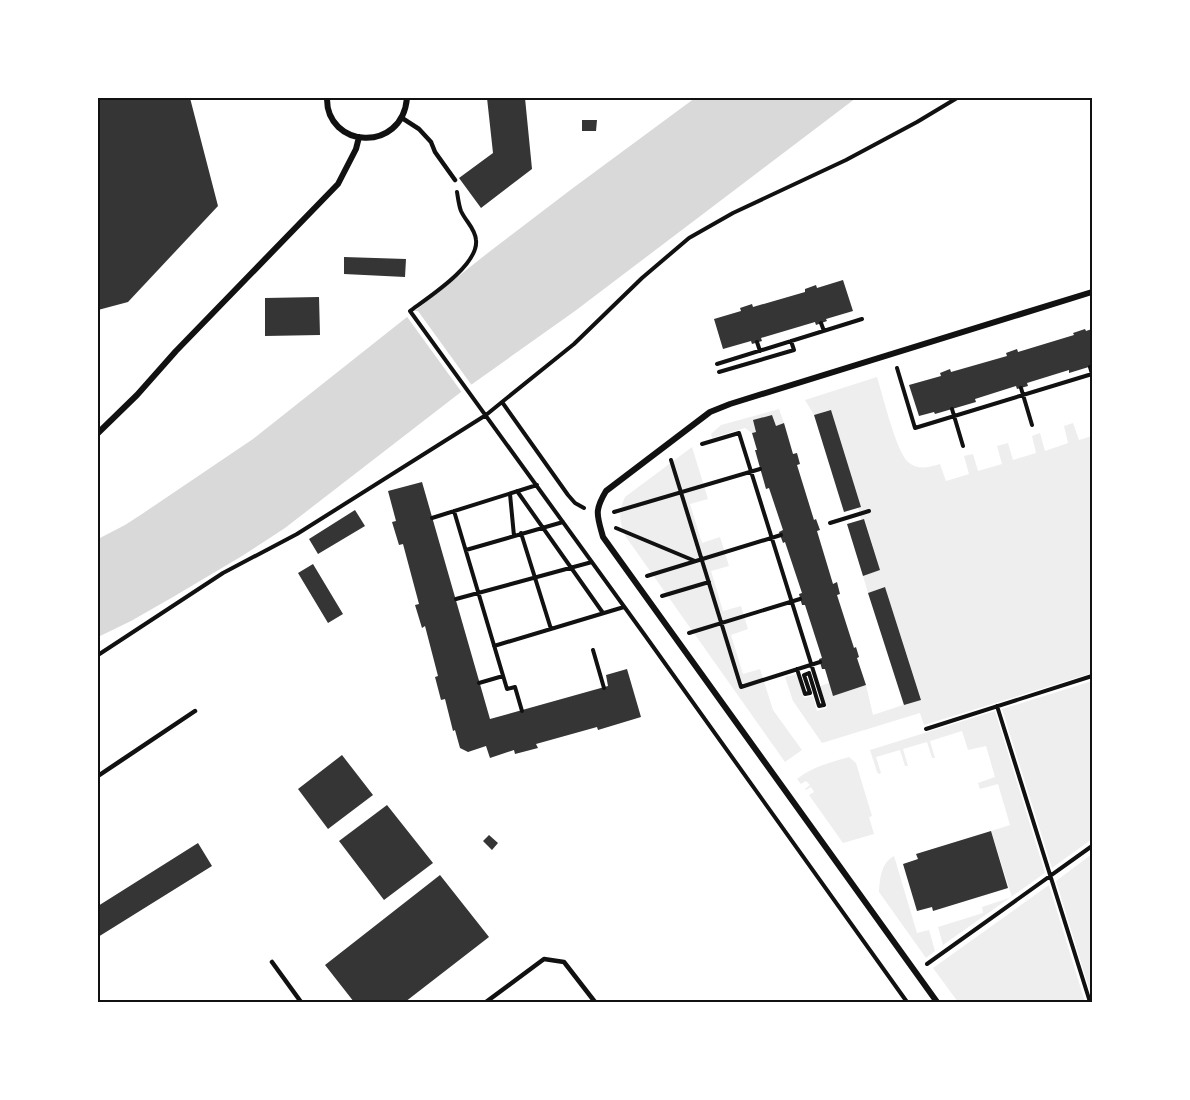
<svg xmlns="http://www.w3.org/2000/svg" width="1190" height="1100" font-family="Commissioner,sans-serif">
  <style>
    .green { fill: #eee }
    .water { fill: #d9d9d9 }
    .pier { fill: #fff }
    .building { fill: #353535 }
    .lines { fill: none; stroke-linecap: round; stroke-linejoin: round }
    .path { stroke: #111; stroke-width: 4 }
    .service { stroke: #111; stroke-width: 4.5 }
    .minor { stroke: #111; stroke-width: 6 }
    .neatline { fill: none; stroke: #111; stroke-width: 2 }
  </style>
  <rect width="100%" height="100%" fill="#fff"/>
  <path class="green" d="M 877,377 C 883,396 896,451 908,462 C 918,471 930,467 940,464 L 946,481 L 969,474 L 964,456 L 973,454 L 978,471 L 1002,464 L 997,446 L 1008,443 L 1013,460 L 1036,453 L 1032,436 L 1040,433 L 1045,451 L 1068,443 L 1064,426 L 1073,423 L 1079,440 L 1092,436 L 1092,673 L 924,725 L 920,713 L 822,743 L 793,701 L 785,677 L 797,674 L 804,698 L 813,696 L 817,711 L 827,708 L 820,686 L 829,683 L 834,695 L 866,685 L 873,715 L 921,699 L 885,587 L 868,593 L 863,576 L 880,570 L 865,520 L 861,520 L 858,508 L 861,507 L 831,411 L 814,415 L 805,400 Z
    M 779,409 L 784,423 L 776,426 L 772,415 L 754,420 L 756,432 L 752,433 L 745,428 L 712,438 L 711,434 L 721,425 Z
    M 692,447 L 708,499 L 690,504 L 702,543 L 720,537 L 729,566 L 711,571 L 723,611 L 741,606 L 748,629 L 731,635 L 743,674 L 760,669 L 773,710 L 802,750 L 785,762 L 626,537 C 619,523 618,512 625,497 Z
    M 1092,681 L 1092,839 L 1052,868 L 1002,709 Z
    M 995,711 L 1045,873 L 943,945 L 938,927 L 983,913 L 982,907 L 1012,897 L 991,831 L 1010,825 L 998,784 L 980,789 L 978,783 L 995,777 L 986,746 L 968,750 L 962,731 L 930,741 L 935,758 L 932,758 L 927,742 L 903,749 L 908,766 L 905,766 L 900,750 L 876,757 L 881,773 L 879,774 L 877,772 L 870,750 Z
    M 849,757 L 856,763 L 872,816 L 869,817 L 874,834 L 843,843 L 809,795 L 814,792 L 811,787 L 806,790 L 805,789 L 810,785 L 806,781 L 801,784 L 797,779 C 814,766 829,763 849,757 Z
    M 1092,854 L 1092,998 L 1056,881 Z
    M 894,856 L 917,933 L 929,930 L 935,951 L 926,958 L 879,892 C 880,878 881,863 894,856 Z
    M 1049,885 L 1085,1002 L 958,1002 L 933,968 Z"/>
  <path class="water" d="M 695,98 L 856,98 L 575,311 L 461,392 L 285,528 L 242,556 L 173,597 L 131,621 L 98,637 L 98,539 L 125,525 L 142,514 L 253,439 L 489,252 L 573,188 Z"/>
  <path class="pier" d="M 409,311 L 418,311 L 473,387 L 463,394 L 405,314 Z"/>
  <path class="building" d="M 98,98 L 190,98 L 218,206 L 128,302 L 98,310 Z
    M 487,98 L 525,98 L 532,169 L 481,208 L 459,178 L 493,153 Z
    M 582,120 L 597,120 L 596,131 L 582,131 Z
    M 344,257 L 406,259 L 405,277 L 344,274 Z
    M 843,280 L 853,311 L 826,319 L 827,321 L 816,325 L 815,322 L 761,338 L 762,341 L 752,344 L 751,341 L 723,349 L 714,319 L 741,311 L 740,308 L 752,304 L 753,307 L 805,292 L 805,289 L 816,285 L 817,288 Z
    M 319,297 L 320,335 L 265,336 L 265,298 Z
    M 1085,329 L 1086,331 L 1092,329 L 1092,366 L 1069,373 L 1069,370 L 1027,383 L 1028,386 L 1017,389 L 1016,386 L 975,399 L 976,402 L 935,414 L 934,412 L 919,416 L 909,385 L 941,376 L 940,373 L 950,369 L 951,372 L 1007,356 L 1006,353 L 1017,349 L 1018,352 L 1074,335 L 1073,333 Z
    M 831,410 L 861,507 L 844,512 L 814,415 Z
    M 772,415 L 776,426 L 784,423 L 793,454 L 797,453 L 800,464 L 797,465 L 814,520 L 816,519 L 820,530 L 817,531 L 833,584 L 837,582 L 840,594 L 837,595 L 854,648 L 856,647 L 859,657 L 857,658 L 866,685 L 833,696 L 825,669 L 822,669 L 819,659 L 822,658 L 805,605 L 802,605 L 799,594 L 802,593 L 785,542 L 783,543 L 779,532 L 783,530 L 769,488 L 766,489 L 755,450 L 757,450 L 752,433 L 756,432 L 753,420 Z
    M 422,482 L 490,719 L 608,686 L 606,675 L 627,669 L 641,717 L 598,730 L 597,727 L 536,744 L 538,748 L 515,754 L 514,750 L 490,758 L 486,746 L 468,752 L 460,748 L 455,730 L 453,731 L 445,699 L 441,700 L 435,677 L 438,676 L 425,626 L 422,628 L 415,605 L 419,604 L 403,544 L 399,545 L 392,522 L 396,521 L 388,491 Z
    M 355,510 L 365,526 L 318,554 L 309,539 Z
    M 864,519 L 880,570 L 863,576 L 847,524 Z
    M 313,564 L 343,614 L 328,623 L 298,573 Z
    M 885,587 L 921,700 L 904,705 L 868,593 Z
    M 342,755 L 373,795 L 328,829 L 298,789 Z
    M 387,805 L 433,863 L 384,900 L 339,841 Z
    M 991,831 L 1008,888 L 933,911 L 932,907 L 917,911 L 903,864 L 918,859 L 916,854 Z
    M 489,835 L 498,843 L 492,850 L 483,841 Z
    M 198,843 L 212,866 L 98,937 L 98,906 Z
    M 440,875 L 489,937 L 405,1002 L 354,1002 L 325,965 Z"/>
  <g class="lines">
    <path class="path" d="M 457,192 C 458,198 459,206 461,211 C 466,222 475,228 476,240 C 479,265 429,297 410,311 L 644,634 L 907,1002
      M 821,323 L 824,331
      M 757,342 L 760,351
      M 717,364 L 862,319
      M 1090,367 L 1092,374
      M 897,368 L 915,428 L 1092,374
      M 719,372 L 794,350 L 791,341
      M 1021,388 L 1032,425
      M 952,409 L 963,446
      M 702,444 L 739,433 L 824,705 L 819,706 L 809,673 L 804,675 L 810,693 L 805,694 L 797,669
      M 671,460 L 741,687 L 820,662
      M 517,491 L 603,613
      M 510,494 L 514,536
      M 584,508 L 575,503 L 568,495 L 502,402 L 574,344 L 642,278 L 689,238 L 733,213 L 846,160 L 917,122 L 957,98
      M 454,511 L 507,689 L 515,687 L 522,711
      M 614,512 L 760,469
      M 432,518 L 537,485
      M 830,523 L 869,511
      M 616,528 L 695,561
      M 521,533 L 551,629
      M 466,550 L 563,522
      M 647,576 L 781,535
      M 662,596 L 709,582
      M 456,599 L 592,562
      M 689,633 L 800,599
      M 494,646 L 624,607
      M 593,650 L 604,688
      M 98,655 L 223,573 L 297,534 L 486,415 L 502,402
      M 479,683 L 503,676
      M 997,706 L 1090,1002
      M 926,729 L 1092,676
      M 927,964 L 1092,846"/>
    <path class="service" d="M 402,118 L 419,129 L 431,142 L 435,152 L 455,180
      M 98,776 L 195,711
      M 272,962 L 301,1002
      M 486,1002 L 544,959 L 564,962 L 595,1002"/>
    <path class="minor" d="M 327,98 C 326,148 402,154 407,98
      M 98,433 L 137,395 L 176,351 L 338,184 L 356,149 L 359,137
      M 937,1002 L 603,537 C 597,515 594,511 606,491 L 710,412 L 730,404 L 1092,292"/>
  </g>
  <rect width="1190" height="1100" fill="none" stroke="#ffffff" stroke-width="198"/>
  <rect x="99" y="99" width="992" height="902" class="neatline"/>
</svg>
